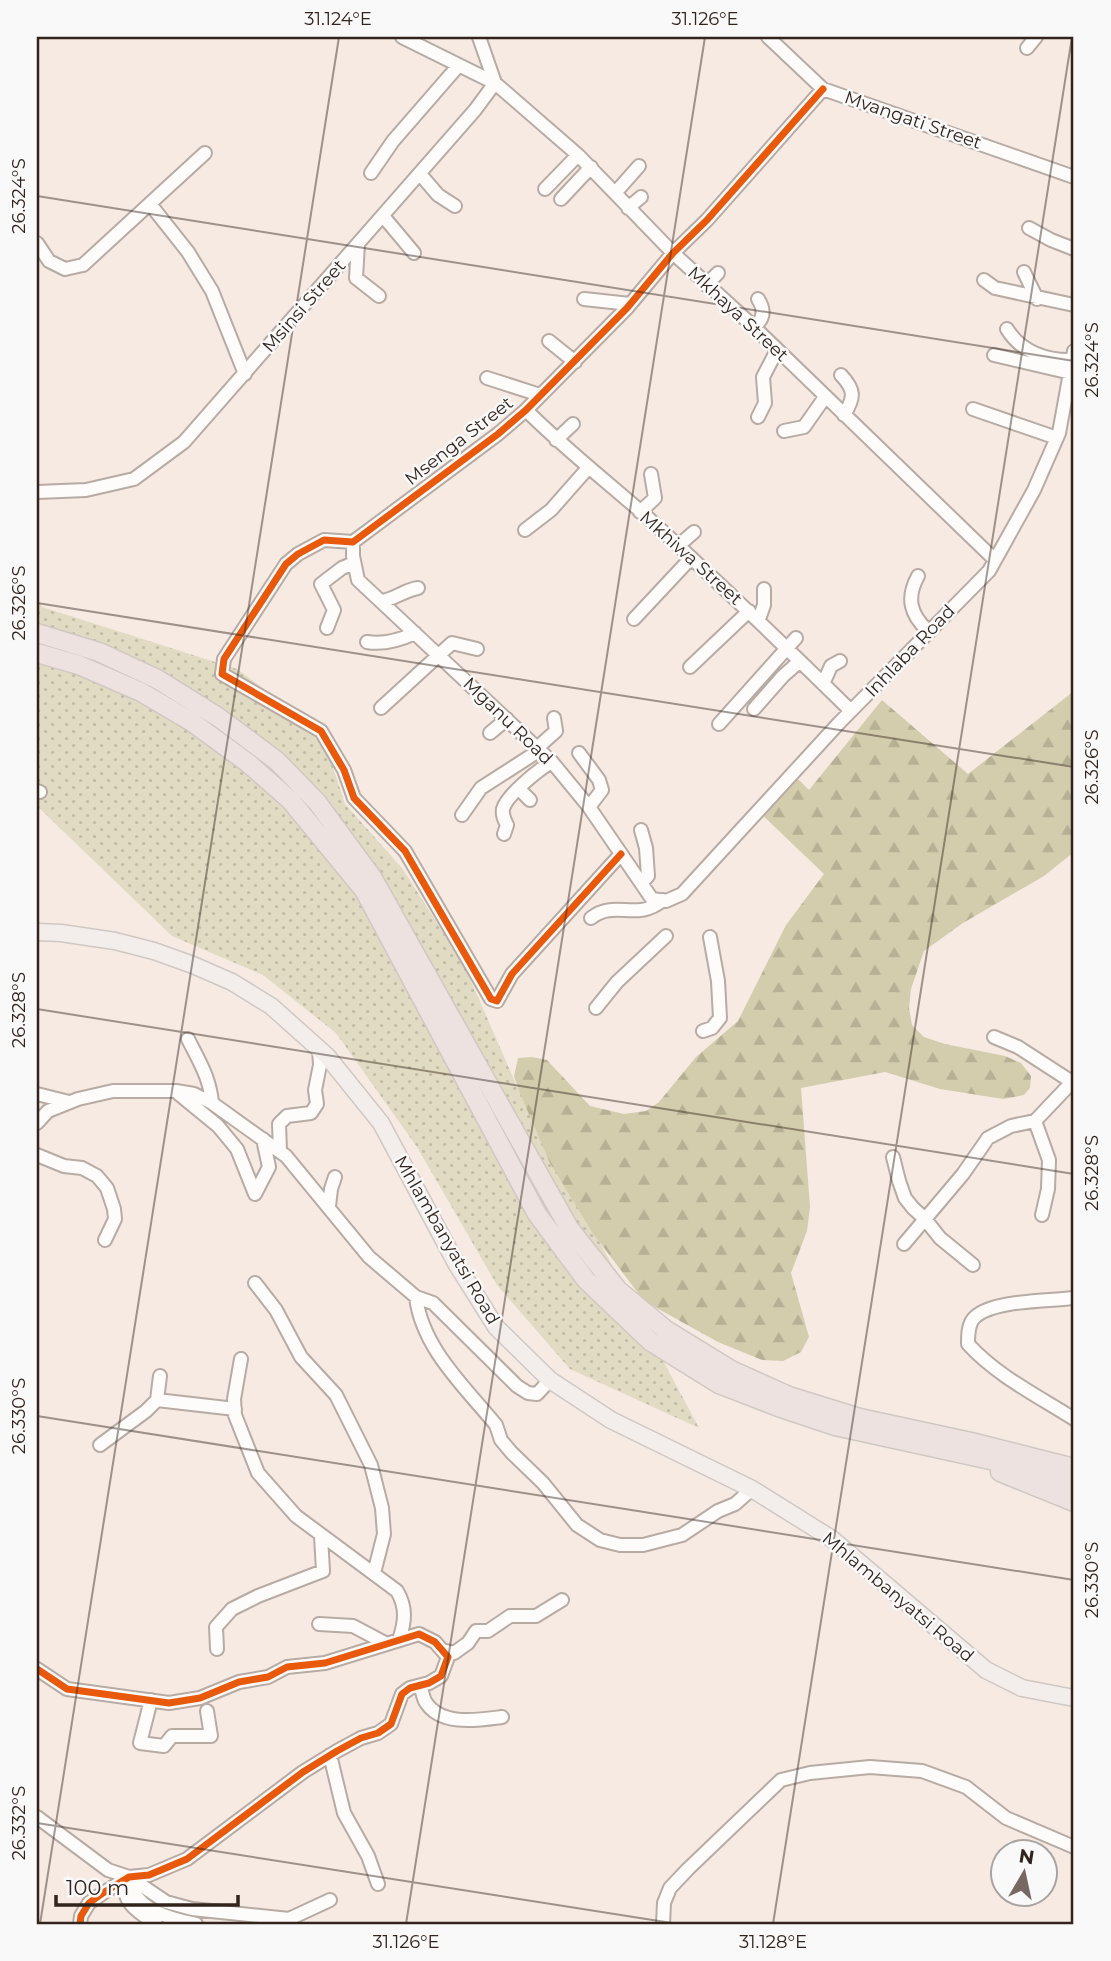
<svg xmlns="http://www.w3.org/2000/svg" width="1111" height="1961" font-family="Montserrat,sans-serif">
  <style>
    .grass { fill: url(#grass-dots) }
    .forest { fill: url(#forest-firs) }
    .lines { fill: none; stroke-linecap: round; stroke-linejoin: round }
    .minor-casing { stroke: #b7aba4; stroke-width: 16 }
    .major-casing { stroke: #cfc8c3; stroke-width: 19 }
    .highway-casing { stroke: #cfc8c3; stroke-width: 21 }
    .minor { stroke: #fefcfb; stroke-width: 12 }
    .major { stroke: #f3edec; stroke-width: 16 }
    .highway { stroke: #eee2e1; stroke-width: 18 }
    .cycleway-casing { stroke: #f9f9f9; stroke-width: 11 }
    .cycleway { stroke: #e8590c; stroke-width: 7 }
    .ticks { fill: none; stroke: #32241d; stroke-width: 2; stroke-opacity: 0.45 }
    .labels { text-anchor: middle; stroke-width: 5; stroke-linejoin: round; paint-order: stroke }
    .street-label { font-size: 18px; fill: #32241d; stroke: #f9f9f9 }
    .neatline { fill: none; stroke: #32241d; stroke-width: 2.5 }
    .ticks-label { font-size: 18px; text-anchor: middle; fill: #32241d }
  </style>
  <defs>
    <pattern id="grass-dots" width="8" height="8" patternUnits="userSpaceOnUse" patternTransform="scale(1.75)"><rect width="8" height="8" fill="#e1dbc3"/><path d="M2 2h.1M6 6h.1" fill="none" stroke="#c2bca7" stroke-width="1.8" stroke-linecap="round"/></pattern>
    <pattern id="forest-firs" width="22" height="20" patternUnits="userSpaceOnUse" patternTransform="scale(1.75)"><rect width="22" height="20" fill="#d4cdad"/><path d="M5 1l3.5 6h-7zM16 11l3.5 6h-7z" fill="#b6b094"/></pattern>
  </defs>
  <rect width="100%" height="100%" fill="#f6eae3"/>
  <path class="grass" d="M 37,598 L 42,607 L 237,669 L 321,731 L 345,804 L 402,868 L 464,965 L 519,1091 L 699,1428 L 570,1369 L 497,1285 L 417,1147 L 336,1033 L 263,975 L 172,936 L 37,806 Z"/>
  <path class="forest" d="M 1074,691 L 1074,852 L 1044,876 L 963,923 L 924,951 L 911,989 L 909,1008 L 912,1025 L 924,1037 L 945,1044 L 1005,1056 L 1021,1063 L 1031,1076 L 1030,1088 L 1024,1095 L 1003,1099 L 940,1089 L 885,1072 L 801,1088 L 810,1207 L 807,1231 L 791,1273 L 809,1337 L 801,1352 L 783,1361 L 762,1360 L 718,1342 L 644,1301 L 592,1232 L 550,1163 L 519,1091 L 514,1076 L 518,1058 L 532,1057 L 547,1060 L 590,1106 L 624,1114 L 646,1111 L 659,1102 L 696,1057 L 738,1021 L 786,925 L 824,874 L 759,812 L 796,777 L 809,790 L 882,700 L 968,774 Z"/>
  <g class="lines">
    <g class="minor-casing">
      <path id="minor" d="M 402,37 L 495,83 L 578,155 L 673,253 L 754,327 L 995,560
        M 479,37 L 495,83
        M 768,37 L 823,89 L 1074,177
        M 1027,48 L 1036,37
        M 371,173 L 393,141 L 459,65
        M 420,174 L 438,195 L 455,206
        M 545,189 L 578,155
        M 616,192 L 639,166
        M 561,199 L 591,167
        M 150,204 L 188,252 L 212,291 L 245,374
        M 628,208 L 641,197
        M 383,216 L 414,253
        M 1029,228 L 1051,240 L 1074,249
        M 37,243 L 49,261 L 65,269 L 83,265 L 205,153
        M 358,244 L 356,278 L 379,296
        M 1024,272 L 1037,299
        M 984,280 L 995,288 L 1074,305
        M 706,285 L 718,273
        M 584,299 L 630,304
        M 754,327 C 764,319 765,310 758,299
        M 1007,329 C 1021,352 1047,361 1073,360
        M 549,341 L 575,362
        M 994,355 L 1071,373
        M 841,375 C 855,390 855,397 844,415
        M 487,378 L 540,395
        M 973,409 L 1057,438
        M 526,410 C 565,449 605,480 646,516 C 716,580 784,645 851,711
        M 758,417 L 765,403 L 763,377 L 777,350
        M 784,431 L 804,427 L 825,397
        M 556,440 L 573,424
        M 37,492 L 86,490 L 134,479 L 184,442 L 475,110 L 495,83
        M 640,512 L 655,498 L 651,474
        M 525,530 L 551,510 L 588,468
        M 353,542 L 353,556 L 358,580 L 552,762 L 589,807 L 652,899 L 666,901 L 682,894 L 839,723 L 989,571 L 1034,490 L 1059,433 L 1074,351
        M 678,546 L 694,532
        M 918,576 C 906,598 910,614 928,631
        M 381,601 C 394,600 404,590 418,588
        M 634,619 L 691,558
        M 759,619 L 764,605 L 764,589
        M 327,628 L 334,610 L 321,584 L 342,568 L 354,563
        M 367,642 C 384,645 400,640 415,633
        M 690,667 L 749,611
        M 823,684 L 831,666 L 840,661
        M 381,708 L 452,643 L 477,649
        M 754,709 L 783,676 L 800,661
        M 719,724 L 796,638
        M 490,733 L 507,719
        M 537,748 L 556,731 L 554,718
        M 579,753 L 599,780 L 602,790 L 589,807
        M 519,789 L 530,800
        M 37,791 L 40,792
        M 462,815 L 481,788 L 540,750
        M 641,830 L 646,848 L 648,876 L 641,883
        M 504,834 L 507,825 C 504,819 502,815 503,809 C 507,795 539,769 552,762
        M 621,854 L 512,974 L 497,1001 L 491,999 L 405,851 L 354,798 L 344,770 L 321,731 L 222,674 L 224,659 L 286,564 L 298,554 L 324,540 L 353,542 L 498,434 L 526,410 L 627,308 L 673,253 L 707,220 L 823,89
        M 591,918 C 615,899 637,922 663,900
        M 596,1008 L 617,982 L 666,936
        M 703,1031 L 712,1028 L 720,1018 L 718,981 L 710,937
        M 994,1037 L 1018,1047 L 1072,1082
        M 188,1039 C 199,1061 210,1078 212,1103
        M 37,1094 L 69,1102
        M 179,1094 L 218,1126 L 237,1149 L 255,1194 L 269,1167 L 263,1139
        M 1035,1121 L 1049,1160 L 1048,1189 L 1042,1215
        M 37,1123 L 48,1111 L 78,1099 L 113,1091 L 176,1091 L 194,1094 L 212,1103 L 286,1156 L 369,1257 L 416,1297 L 433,1303 L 517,1386 L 528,1393 L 537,1394 L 550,1380
        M 280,1150 L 279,1124 L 287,1116 L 311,1113 L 317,1104 L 315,1090 L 320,1065 L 319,1049
        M 37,1155 L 64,1166 L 82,1168 L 97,1176 L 107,1188 L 114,1209 L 115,1219 L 105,1240
        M 893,1157 L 899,1181 L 905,1198 L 913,1208 L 925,1219 L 940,1238 L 973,1265
        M 329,1206 L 331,1189 L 335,1177
        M 904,1244 L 963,1174 L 988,1138 L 1011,1126 L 1035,1121 L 1074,1080
        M 255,1283 L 276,1310 L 301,1357 L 336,1395 L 371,1465 L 382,1508 L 384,1534 L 374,1573
        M 416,1297 C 422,1348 465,1387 496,1425 L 501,1440 L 511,1452 L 543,1483 L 577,1525 L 600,1540 L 620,1545 L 643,1545 L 682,1535 L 718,1511 L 735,1504 L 752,1489
        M 1074,1298 C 1049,1301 993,1300 975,1317 C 968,1323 968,1335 968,1344 C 997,1376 1038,1396 1074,1419
        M 241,1359 L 234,1399 L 235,1415 L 258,1473 L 296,1516 L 397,1591 C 407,1608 405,1622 399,1640
        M 157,1400 L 235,1409
        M 100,1445 L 146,1411 L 157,1400 L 160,1376
        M 319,1624 L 353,1626 L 387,1644
        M 217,1649 L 216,1627 L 232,1609 L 258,1596 L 323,1571 L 321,1536
        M 442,1650 L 454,1653 L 468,1643 L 476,1631 L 488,1631 L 510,1616 L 536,1616 L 562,1600
        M 37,1669 L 67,1689 L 169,1703 L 200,1698 L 239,1682 L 268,1677 L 287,1667 L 325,1663 L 419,1634 L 435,1642 L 448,1657 L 441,1676 L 429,1683 L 410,1688 L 402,1694 L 391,1724 L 378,1733 L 361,1738 L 337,1751 L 303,1772 L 187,1859 L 149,1875 L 129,1877 L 103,1893 L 89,1903 L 81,1916 L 80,1924
        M 420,1686 C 422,1690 423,1697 425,1701 C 440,1727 479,1720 502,1717
        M 151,1700 L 140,1743 L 164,1746 L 172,1736 L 211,1736 L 207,1711
        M 330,1755 L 344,1813 L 368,1856 L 378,1884
        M 37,1817 L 108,1870 L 129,1877 L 166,1902 L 192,1909 L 289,1919 L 330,1900
        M 129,1877 C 132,1909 170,1919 196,1924
        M 128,1881 C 118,1901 141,1914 156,1924
        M 663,1924 L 664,1903 L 670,1888 L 688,1869 L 781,1780 L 810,1773 L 870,1767 L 922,1771 L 966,1787 L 1006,1818 L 1074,1847"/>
    </g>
    <g class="major-casing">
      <path id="major" d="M 37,932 L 61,933 L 115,941 L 154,951 L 193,965 L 232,982 L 271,1006 L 327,1056 L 381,1123 L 457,1265 L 496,1327 L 550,1380 L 611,1420 L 752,1489 L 832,1539 L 986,1670 L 1022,1688 L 1074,1698"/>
    </g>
    <g class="highway-casing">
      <path id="highway" d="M 37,633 L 99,652 L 157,679 L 218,717 L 277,761 L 317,802 L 372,877 L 569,1228 L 618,1290 L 666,1330 L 731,1370 L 789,1396 L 860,1418 L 971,1442 L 1074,1468
        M 37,653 L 79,665 L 141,692 L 192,722 L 248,763 L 291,801 L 364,890 L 537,1214 L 586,1280 L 650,1341 L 719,1384 L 781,1408 L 835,1426 L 1032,1469 L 1074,1486
        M 1000,1472 L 1074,1502"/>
    </g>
    <use href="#minor" class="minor"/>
    <use href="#major" class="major"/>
    <use href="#highway" class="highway"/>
    <g class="cycleway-casing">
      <path id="cycleway" d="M 621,854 L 512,974 L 497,1001 L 491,999 L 405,851 L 354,798 L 344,770 L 321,731 L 222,674 L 224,659 L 286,564 L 298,554 L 324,540 L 353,542 L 498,434 L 526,410 L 627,308 L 673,253 L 707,220 L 823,89
        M 37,1669 L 67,1689 L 169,1703 L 200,1698 L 239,1682 L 268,1677 L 287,1667 L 325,1663 L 419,1634 L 435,1642 L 448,1657 L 441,1676 L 429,1683 L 410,1688 L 402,1694 L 391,1724 L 378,1733 L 361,1738 L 337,1751 L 303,1772 L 187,1859 L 149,1875 L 129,1877 L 103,1893 L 89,1903 L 81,1916 L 80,1924"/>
    </g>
    <use href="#cycleway" class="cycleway"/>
  </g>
  <path class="ticks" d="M 37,196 L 1074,361M 37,603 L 1074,767M 37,1009 L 1074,1174M 37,1416 L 1074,1580M 37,1823 L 678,1924M 40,1924 L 339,37M 406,1924 L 705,37M 773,1924 L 1072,37"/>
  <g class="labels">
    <g class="street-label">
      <text transform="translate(913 120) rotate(19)" y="6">Mvangati Street</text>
      <text transform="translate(304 306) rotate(-49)" y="6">Msinsi Street</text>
      <text transform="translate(738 314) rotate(43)" y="6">Mkhaya Street</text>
      <text transform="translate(459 441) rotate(-38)" y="6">Msenga Street</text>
      <text transform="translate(691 558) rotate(42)" y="6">Mkhiwa Street</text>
      <text transform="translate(910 651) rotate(-46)" y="6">Inhlaba Road</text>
      <text transform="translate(508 721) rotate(44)" y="6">Mganu Road</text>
      <text transform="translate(447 1240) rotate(60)" y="6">Mhlambanyatsi Road</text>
      <text transform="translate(898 1597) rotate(40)" y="6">Mhlambanyatsi Road</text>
    </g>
  </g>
  <rect width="1111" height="1961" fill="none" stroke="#f9f9f9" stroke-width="77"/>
  <g transform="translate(1024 1873) rotate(9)"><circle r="33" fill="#f9f9f9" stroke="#a9a4a1" stroke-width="2"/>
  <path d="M0-5L12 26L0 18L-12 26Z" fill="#776962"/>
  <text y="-10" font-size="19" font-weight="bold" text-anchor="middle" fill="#32241d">N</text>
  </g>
  <path d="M56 1895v10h182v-10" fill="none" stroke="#32241d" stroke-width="3.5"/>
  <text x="66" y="1895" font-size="21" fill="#32241d" stroke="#f9f9f9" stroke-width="5" paint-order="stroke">100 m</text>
  <rect x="38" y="38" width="1034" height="1885" class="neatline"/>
  <g class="ticks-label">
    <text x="338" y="25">31.124°E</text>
    <text x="705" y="25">31.126°E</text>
    <text transform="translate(19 196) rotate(-90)" y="6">26.324°S</text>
    <text transform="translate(1092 360) rotate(-90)" y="6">26.324°S</text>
    <text transform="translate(19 603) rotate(-90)" y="6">26.326°S</text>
    <text transform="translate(1092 767) rotate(-90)" y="6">26.326°S</text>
    <text transform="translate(19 1010) rotate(-90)" y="6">26.328°S</text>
    <text transform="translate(1092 1173) rotate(-90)" y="6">26.328°S</text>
    <text transform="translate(19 1416) rotate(-90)" y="6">26.330°S</text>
    <text transform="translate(1092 1580) rotate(-90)" y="6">26.330°S</text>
    <text transform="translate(19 1823) rotate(-90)" y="6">26.332°S</text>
    <text x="406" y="1948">31.126°E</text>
    <text x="773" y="1948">31.128°E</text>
  </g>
</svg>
